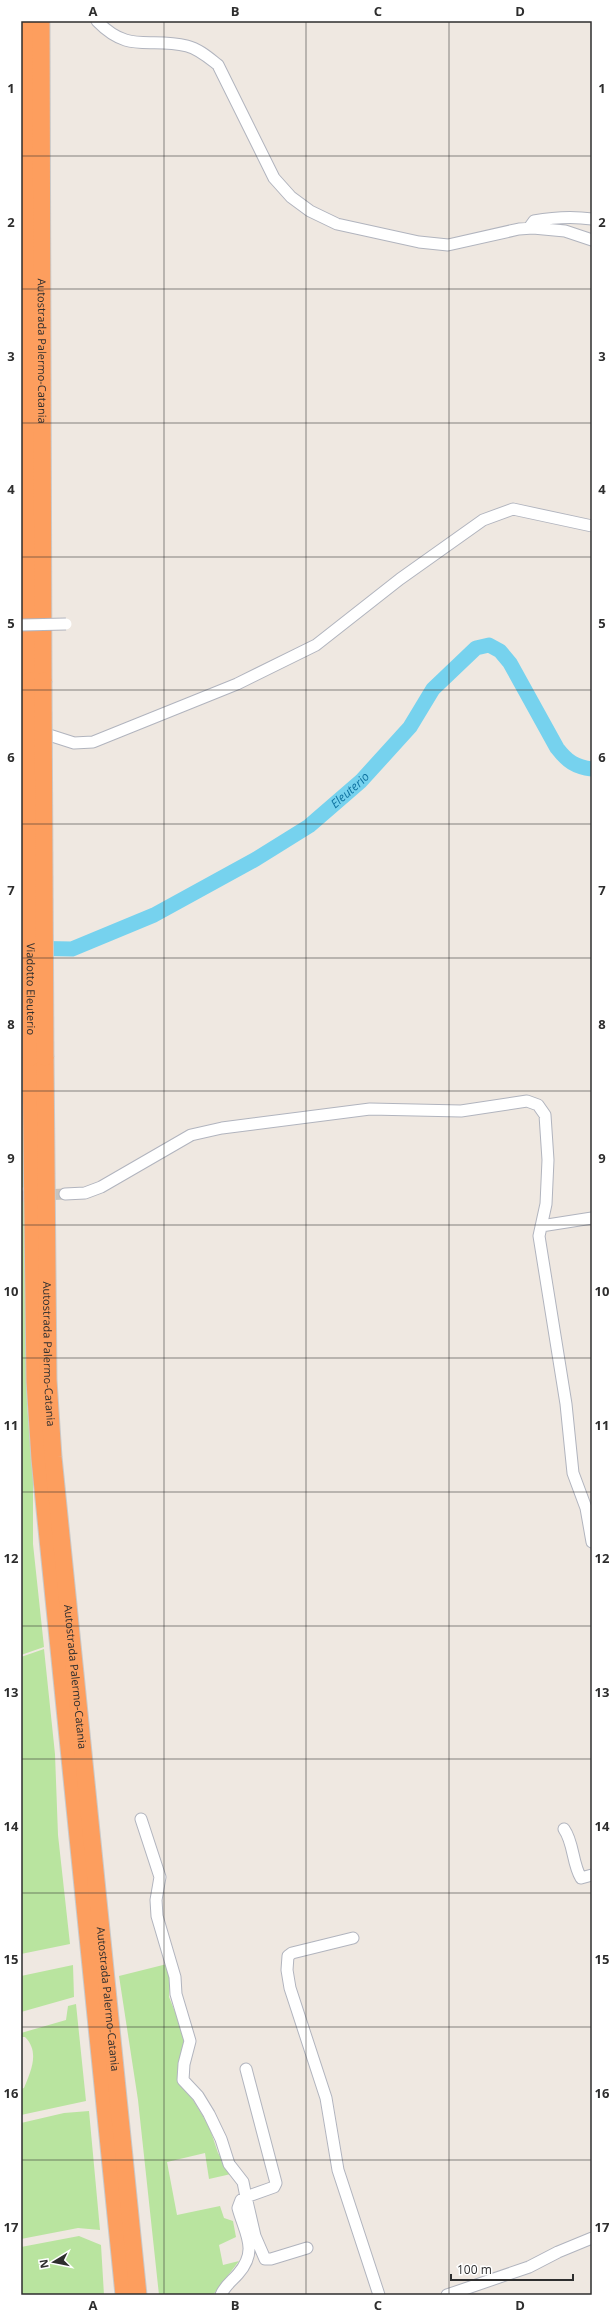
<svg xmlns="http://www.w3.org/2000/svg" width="613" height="2316" font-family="'Open Sans',sans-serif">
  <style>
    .green { fill: #b9e49f }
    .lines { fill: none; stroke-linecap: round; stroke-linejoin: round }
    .river { stroke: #76d2ee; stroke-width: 15 }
    .minor-tunnel { stroke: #c8c3bd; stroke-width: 11; stroke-dasharray: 11 5.5; stroke-linecap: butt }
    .minor-casing { stroke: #b1b4be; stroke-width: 13 }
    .highway-casing { stroke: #c9c9c9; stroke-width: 19 }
    .minor { stroke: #fff; stroke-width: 11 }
    .highway { stroke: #fd9e5e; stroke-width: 17 }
    .minor-bridge-casing { stroke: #b1b4be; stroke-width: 13; stroke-linecap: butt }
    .highway-bridge-casing { stroke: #c9c9c9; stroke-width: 19; stroke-linecap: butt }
    .minor-bridge { stroke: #fff; stroke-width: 11 }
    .highway-bridge { stroke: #fd9e5e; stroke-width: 17 }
    .grid { fill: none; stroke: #2e2e2e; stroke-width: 1; stroke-opacity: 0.55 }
    .labels { text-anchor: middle; stroke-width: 3; stroke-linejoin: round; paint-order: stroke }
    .street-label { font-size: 11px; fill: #2e2e2e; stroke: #fff }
    .water-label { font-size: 12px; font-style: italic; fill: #0f73a1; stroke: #fff }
    .neatline { fill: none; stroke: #2e2e2e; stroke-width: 1.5 }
    .grid-label { font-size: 13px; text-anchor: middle; font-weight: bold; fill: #2e2e2e }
  </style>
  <rect width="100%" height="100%" fill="#efe8e1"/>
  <path class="green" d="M 21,1068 L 24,1187 L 21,1188 Z
    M 24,1200 L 27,1404 L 33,1477 L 33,1544 L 44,1647 L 21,1655 L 21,1201 Z
    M 44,1649 L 55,1754 L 58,1835 L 70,1944 L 21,1954 L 21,1657 Z
    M 171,1963 L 169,1997 L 178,2019 L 184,2040 L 177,2074 L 209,2126 L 218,2153 L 231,2174 L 209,2179 L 205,2153 L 167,2162 L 177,2215 L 220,2206 L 224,2218 L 233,2221 L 236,2237 L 219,2245 L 223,2265 L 239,2261 L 213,2295 L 159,2295 L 138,2100 L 119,1976 Z
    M 73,1965 L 74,1997 L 21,2012 L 21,1976 Z
    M 76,2004 L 86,2101 L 21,2115 L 21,2089 L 24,2088 C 31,2071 40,2052 25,2037 L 21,2037 L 21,2033 L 66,2020 L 68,2006 Z
    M 89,2111 L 100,2230 L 78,2228 L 21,2239 L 21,2123 L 64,2113 Z
    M 79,2236 L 101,2245 L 104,2295 L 21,2295 L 21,2247 Z"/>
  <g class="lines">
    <path class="river" id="s1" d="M 21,948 L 72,949 L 154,915 L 256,859 L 309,826 L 361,781 L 410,727 L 433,689 L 476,648 L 489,645 L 500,651 L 510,663 L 557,748 C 567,761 575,767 592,769"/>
    <path class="minor-tunnel" d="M 21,1196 L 65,1194"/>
    <g class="minor-casing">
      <path id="minor" d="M 97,21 C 130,55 149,36 187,46 C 199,49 209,58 218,65 L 274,178 L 291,197 L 310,211 L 337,224 L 419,242 L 448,245 L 519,229 L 533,228 L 565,231 L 592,240
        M 529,228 L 534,221 C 555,217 572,216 592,219
        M 21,726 L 74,743 L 93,742 L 237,684 L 316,645 L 400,579 L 483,520 L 513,509 L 592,526
        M 65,1194 L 85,1193 L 101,1187 L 191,1135 L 222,1128 L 370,1109 L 461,1111 L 527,1101 L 538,1105 L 545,1115 L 548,1160 L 546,1204 L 539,1236 L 566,1404 L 573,1473 L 586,1508 L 592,1542
        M 541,1226 L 592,1218
        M 141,1819 L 160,1877 L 156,1900 L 157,1916 L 175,1977 L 176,1994 L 190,2041 L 184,2064 L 183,2080 L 198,2096 L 209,2114 L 221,2139 L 229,2164 L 243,2182 L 246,2197 L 241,2200 L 238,2208 C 245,2234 259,2250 238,2274 C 232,2281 225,2285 221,2295
        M 564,1829 C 574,1843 572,1863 581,1878 L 592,1875
        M 353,1938 L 292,1953 L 288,1956 L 287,1970 L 290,1988 L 326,2098 L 338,2170 L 379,2295
        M 246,2069 L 276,2183 L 274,2187 L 246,2197 L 255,2236 L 265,2259 L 271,2259 L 307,2248
        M 447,2295 L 529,2267 L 558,2252 L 592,2238"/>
    </g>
    <g class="highway-casing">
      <g id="highway">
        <path d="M 29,21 L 30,681"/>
        <path id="s2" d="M 41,21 L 43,681"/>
        <path d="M 31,1057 L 35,1381 L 40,1459 L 124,2295"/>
        <path id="s3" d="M 45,1057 L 48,1380 L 53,1457 L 138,2295"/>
      </g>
    </g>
    <use href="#minor" class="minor"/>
    <use href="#highway" class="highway"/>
    <g class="minor-bridge-casing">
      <path id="minor-bridge" d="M 21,625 L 66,624"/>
    </g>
    <g class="highway-bridge-casing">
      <g id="highway-bridge">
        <path id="s4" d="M 30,681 L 31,1057"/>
        <path d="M 43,681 L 45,1057"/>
      </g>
    </g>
    <use href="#minor-bridge" class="minor-bridge"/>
    <use href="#highway-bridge" class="highway-bridge"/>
  </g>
  <path class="grid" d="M 164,21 L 164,2295M 306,21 L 306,2295M 449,21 L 449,2295M 21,156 L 592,156M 21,289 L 592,289M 21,423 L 592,423M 21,557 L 592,557M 21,690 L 592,690M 21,824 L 592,824M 21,958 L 592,958M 21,1091 L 592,1091M 21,1225 L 592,1225M 21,1358 L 592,1358M 21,1492 L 592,1492M 21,1626 L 592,1626M 21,1759 L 592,1759M 21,1893 L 592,1893M 21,2027 L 592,2027M 21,2160 L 592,2160"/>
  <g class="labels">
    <g class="street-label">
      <text dy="4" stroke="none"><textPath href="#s2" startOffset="330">Autostrada Palermo-Catania</textPath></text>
      <text dy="4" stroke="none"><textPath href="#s4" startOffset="308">Viadotto Eleuterio</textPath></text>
      <text dy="4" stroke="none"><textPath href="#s3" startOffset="297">Autostrada Palermo-Catania</textPath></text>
      <text dy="4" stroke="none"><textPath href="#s3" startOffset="621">Autostrada Palermo-Catania</textPath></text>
      <text dy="4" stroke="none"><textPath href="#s3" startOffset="945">Autostrada Palermo-Catania</textPath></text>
    </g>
    <g class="water-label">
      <text dy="4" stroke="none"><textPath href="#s1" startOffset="373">Eleuterio</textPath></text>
    </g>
  </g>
  <rect width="613" height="2316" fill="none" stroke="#ffffff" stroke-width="44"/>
  <g transform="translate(54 2262) rotate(260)" stroke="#ffffff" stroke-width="3" paint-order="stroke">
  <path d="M0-3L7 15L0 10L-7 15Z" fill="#2e2e2e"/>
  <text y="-6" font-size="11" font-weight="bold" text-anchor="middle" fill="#2e2e2e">N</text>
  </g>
  <path d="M451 2274v6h122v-6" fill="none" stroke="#2e2e2e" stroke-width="2"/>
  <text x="457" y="2274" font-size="12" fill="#2e2e2e" stroke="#ffffff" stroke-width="3" paint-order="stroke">100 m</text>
  <rect x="22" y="22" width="569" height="2272" class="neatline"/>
  <g class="grid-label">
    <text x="93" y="16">A</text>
    <text x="235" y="16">B</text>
    <text x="378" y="16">C</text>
    <text x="520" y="16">D</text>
    <text x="11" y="93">1</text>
    <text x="602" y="93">1</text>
    <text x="11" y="227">2</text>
    <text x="602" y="227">2</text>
    <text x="11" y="361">3</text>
    <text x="602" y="361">3</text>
    <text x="11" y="494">4</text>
    <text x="602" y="494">4</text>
    <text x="11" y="628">5</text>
    <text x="602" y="628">5</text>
    <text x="11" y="762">6</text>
    <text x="602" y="762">6</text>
    <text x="11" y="895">7</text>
    <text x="602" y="895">7</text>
    <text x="11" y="1029">8</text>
    <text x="602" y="1029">8</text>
    <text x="11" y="1163">9</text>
    <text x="602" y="1163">9</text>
    <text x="11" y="1296">10</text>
    <text x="602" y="1296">10</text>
    <text x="11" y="1430">11</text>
    <text x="602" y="1430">11</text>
    <text x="11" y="1563">12</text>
    <text x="602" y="1563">12</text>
    <text x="11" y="1697">13</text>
    <text x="602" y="1697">13</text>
    <text x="11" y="1831">14</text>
    <text x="602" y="1831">14</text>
    <text x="11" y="1964">15</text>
    <text x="602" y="1964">15</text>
    <text x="11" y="2098">16</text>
    <text x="602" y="2098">16</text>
    <text x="11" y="2232">17</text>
    <text x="602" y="2232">17</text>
    <text x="93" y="2310">A</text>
    <text x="235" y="2310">B</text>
    <text x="378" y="2310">C</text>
    <text x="520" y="2310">D</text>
  </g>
</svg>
